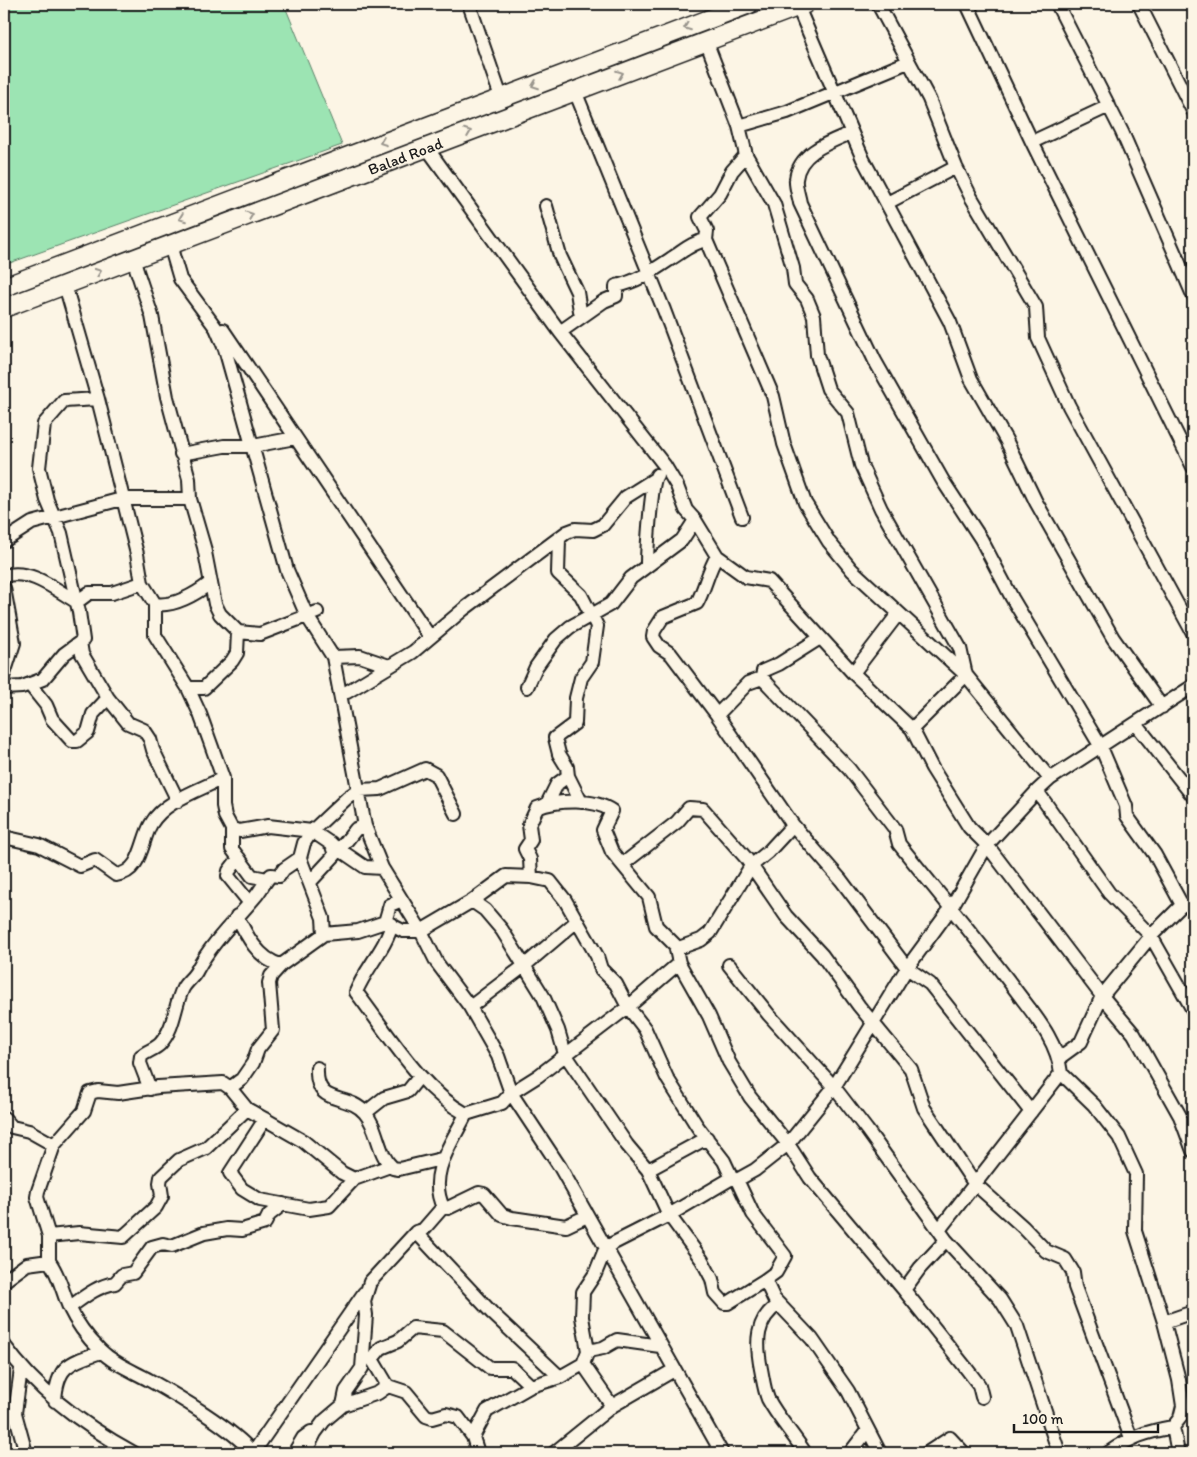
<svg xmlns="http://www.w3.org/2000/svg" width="1197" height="1457" font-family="Itim,sans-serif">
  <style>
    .green { fill: #9ce4b3; stroke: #5c8068 }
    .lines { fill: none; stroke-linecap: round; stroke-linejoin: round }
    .minor-casing { stroke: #1c1c1c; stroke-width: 16 }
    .highway-casing { stroke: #1c1c1c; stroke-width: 21 }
    .minor { stroke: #fcf5e5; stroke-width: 12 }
    .highway { stroke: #fcf5e5; stroke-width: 18 }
    .oneway { stroke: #97938b }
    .labels { text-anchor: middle; stroke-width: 5; stroke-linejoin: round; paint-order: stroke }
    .street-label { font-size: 16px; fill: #1c1c1c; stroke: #fcf5e5 }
  </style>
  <rect width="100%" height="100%" fill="#fcf5e5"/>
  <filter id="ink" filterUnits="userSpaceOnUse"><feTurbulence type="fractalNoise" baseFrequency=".02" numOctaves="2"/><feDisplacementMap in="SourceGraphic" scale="10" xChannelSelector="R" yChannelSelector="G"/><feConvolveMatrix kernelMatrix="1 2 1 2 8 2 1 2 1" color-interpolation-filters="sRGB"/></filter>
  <g filter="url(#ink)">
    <path class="green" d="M 4,4 L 284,4 L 342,145 L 4,265 Z"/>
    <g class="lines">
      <g class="minor-casing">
        <path id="minor" d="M 469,4 L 501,97
          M 878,4 L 929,99 L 956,167 L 971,197 L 1036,307 L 1038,338 L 1069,406 L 1193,633
          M 967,4 L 1032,142 L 1193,467
          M 1057,4 L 1122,132 L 1193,295
          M 1139,4 L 1193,111
          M 798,7 L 863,159 L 950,322 L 971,379 L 1006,440 L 1036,502 L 1113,638 L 1162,707
          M 706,41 L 739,126 L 787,112 L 908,62
          M 575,91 L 664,310 L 742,517
          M 739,126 L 746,155 L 774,204 L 793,268 L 795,284 L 807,299 L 814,316 L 817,355 L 828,389 L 848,413 L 861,465 L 881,509 L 960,648 L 966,675
          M 851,133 C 830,142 799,152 796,179 C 795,186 799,196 800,203 L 875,361 L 943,481 L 981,539 L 1012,598 L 1101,747 L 1126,806 L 1127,816 L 1155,855 L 1182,905
          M 1032,142 L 1109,106
          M 427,148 L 560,332 L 665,466 L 677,486 L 686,510 L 695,520 L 717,556 L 746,577 L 769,581 L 853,673 L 912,729 L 932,768 L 969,827 L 987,845 L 1102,996 L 1134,1034 L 1180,1116 L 1193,1151
          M 887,203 L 956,167
          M 546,206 L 560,256 L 577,292 L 581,317
          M 706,240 L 773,396 L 784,444 L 805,503 L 829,542 L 852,570 L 966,675 L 1050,779
          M 170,245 L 180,279 L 216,328 L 225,349 L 287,570 L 307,616 L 333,657 L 365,826 L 382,868 L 421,931 L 437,963 L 470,1007 L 498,1056 L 511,1093 L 560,1167 L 722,1453
          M 133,259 L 152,316 L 167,397 L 189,479 L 190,499 L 204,547 L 215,604 L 220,614 L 238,632 L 260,634 L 317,612
          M 65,285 L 98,399 L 137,554 L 142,583 L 155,604 L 155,635 L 188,688 L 200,714 L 223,778 L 223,806 L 225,816 L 232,829 L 232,849 L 252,876 L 267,879
          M 223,330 L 430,637
          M 560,332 L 604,301 L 616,296 L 616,286 C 637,282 654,270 672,258 C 682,252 693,242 706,240 L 707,231 L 700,217 L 720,194 L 732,171 L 746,155
          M 181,454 L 224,446 L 253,446 L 295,438
          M 559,539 L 558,573 L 581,595 L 597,626 L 592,662 L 581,678 L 576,698 L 575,723 L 555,738 L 559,754 L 567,767 L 568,776 L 581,802
          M 4,541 L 32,523 L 122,499 L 190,499
          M 717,556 C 708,571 705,588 697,603 L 663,617 L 654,631 L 653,637 L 659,646 L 671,654 L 717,715 L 793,825 L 841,880 L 907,968 L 930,984 L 1031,1112
          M 647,565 C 647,551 651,482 657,475
          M 4,576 C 30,568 55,589 77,602 L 89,593 L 112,593 L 142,583
          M 4,588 L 14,643 L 4,674
          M 155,604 C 174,607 196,594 210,583
          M 80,642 L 82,654 L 108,698 L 128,723 L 144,730 L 150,739 L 153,750 L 178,801
          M 333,657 L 360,656 L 389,666
          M 853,673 L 898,614
          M 762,678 L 763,671 L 779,664 L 820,638
          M 30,685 L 46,705 L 52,719 L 72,741 L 77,741 L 88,732 L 93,714 L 108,698
          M 527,687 L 536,667 L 556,639 L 570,627 L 611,604 L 631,578 L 682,540 L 695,520
          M 4,688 L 22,687 L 43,679 L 64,654 L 83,640 L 79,612 L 61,533 L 47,500 L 39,468 L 44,424 L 64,401 L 98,399
          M 188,688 L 204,688 L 232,661 L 237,653 L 238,632
          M 340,693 L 347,692 L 413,652 L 464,609 L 567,532 L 575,529 L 593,530 L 603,525 L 626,497 L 653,480
          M 717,715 L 748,683 L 762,678 L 849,769 L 895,829 L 899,844 C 937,892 977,938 1014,988 C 1033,1014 1057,1039 1061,1073 L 1094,1105 L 1119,1137 L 1136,1174 L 1135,1231 L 1164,1322 L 1179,1380 L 1183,1406 L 1180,1418 L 1173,1427 L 1178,1453
          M 1136,724 L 1193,796
          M 912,729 L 966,675
          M 1037,791 L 1109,893 L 1151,936 L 1193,1010
          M 547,804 L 557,784 L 568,776
          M 232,829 L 240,831 L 268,826 L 312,831 L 365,867 L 382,868
          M 4,837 L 39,845 L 80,866 L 95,860 L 116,875 C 142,872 141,841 151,824 C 164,801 200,790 223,778
          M 340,849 L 356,829 L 365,826
          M 239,858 L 229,871 L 228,876 L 249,902
          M 300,858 L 323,918 L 324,934
          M 623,864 L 677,822 L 689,808 L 703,809 L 746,858 L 786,916 L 822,955 L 859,1006 L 911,1069 L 924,1108 L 974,1183 L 1023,1227 L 1046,1251 L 1065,1259 L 1073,1272 L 1075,1287 L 1131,1438
          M 531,877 L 530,859 L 525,849 L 531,840 L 529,825 L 537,808 C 556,800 594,798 612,811 L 603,830 L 612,852 L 649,897 L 656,926 L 675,945 L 679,963 L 709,1016 L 729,1062 L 750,1097 L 788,1144 L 810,1178 L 904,1290 L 966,1368 L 979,1385 L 982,1397
          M 311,881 L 335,855 L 331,843
          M 472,901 L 506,876 L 531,877 L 550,881 L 565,900 L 597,956 L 601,969 L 616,984 L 628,1007 L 645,1029 L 667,1078 L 697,1126 L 724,1161 L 732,1178
          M 237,916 C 246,935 259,960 281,965
          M 385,922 L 390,905 L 402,900
          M 392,924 C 386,948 365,969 356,992 C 388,1033 420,1089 466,1114 L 502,1103 L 511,1093 L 538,1076 L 628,1007 L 679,963
          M 676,949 L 701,940 L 710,933 L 751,866 L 768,852 L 793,825
          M 729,965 L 769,1015 L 834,1087 L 867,1130 L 946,1240 L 1000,1299 L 1017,1326 L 1059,1453
          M 470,1007 L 524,966 L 577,921
          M 1059,1058 L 1081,1042 L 1102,996 L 1151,936 L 1182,905 L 1193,905
          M 317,1068 C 315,1108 348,1092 365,1113 C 379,1129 377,1154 393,1168 L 399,1169 L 441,1159
          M 230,1088 L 242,1079 L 253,1063 L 258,1049 L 273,1030 L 269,983 L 271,976 L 281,965 L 324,934 L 358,931 L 385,922 L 403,931 L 421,931 L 472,901 L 485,910 L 502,930 L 543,996 L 558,1030 L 565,1054 L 627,1145 L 648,1170 L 669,1215 L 702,1260 L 712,1279 L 715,1293 L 724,1303 L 728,1303 L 765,1280
          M 150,1089 L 140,1063 L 141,1056 C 147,1051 155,1049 160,1044 C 175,1028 174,1006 183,988 C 187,981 194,977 197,970 C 212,942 235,921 255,897 C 261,890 265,881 271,875 L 279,876 L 284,869 L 300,858 L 304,843 L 312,831 L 347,798 L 359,790 L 380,789 L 425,769 L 436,775 L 456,814
          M 365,1113 L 384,1098 L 408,1091 L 420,1076
          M 4,1118 L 12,1127 L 29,1131 L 54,1145
          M 265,1119 L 230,1173 L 242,1189 L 260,1200 L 309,1209 L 329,1206 L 354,1179
          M 648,1170 L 707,1138
          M 737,1180 L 753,1214 L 785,1256 L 776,1272 L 765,1280 L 774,1299 L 812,1339 L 848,1391 L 880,1453
          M 443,1207 C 427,1174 452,1143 466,1114
          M 939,1230 L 1061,1073
          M 49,1236 L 79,1233 L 123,1237 L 156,1207 L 162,1196 L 160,1183 L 161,1177 L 179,1160 L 206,1148 L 247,1109
          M 49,1261 L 49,1236 L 37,1197 L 38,1191 L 54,1145 L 84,1111 L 90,1093 L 98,1091 L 118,1093 L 158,1087 L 223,1083 L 230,1088 L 247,1109 L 303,1141 L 342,1173 L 354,1179 L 390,1166
          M 4,1281 L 27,1264 L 49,1261 C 60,1276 62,1291 69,1307 C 76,1322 88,1338 100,1350 C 114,1364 133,1371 149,1380 C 178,1396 233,1429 253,1453
          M 904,1290 L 920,1268 L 946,1240
          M 779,1304 C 755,1319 756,1344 761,1369 C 763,1379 764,1389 768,1399 C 778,1418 794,1435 805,1453
          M 70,1307 C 84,1297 97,1286 115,1283 L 122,1275 L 133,1273 L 152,1247 L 163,1244 L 172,1246 L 204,1233 L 227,1229 L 242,1230 L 265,1223 L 269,1215 L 283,1204
          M 1164,1322 L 1193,1312
          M 4,1345 C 38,1392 84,1426 134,1453
          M 588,1351 L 603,1348 L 617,1340 L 660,1346
          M 583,1364 L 612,1406
          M 21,1369 L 15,1413 L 26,1453
          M 560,1377 L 492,1313 L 416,1232 L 423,1230 L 443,1207 L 448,1208 L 479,1193 L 484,1194 L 502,1215 L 512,1218 L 566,1226 L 587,1216
          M 388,1386 L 406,1392 L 426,1416 L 432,1418 L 446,1414 L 458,1417 L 473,1437
          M 55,1401 C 57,1365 69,1363 101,1352
          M 343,1405 L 378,1393 L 388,1386 L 372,1359 L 381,1348 L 398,1341 L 413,1328 L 443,1331 L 490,1368 L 512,1368 L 531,1386 L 560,1377 L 583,1364 L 588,1351 L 582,1317 L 583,1292 L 595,1274 L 606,1247 L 669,1215 L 732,1178 L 737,1180 L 755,1170 L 788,1144 L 834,1087 L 907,968 L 951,908 L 987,845 L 1037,791 L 1050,779 L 1193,686
          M 253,1453 L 364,1293
          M 294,1453 L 303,1438 L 311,1432
          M 305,1453 L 315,1433 L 324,1421 L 343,1405 L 346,1391 L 362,1368 L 366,1315 L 364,1301 L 370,1282 L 416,1232
          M 478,1453 L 473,1437 L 487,1411 L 531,1386
          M 554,1453 L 612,1406 L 674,1370
          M 850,1453 L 867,1431
          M 927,1453 L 950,1438 L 964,1453
          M 1108,1453 C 1131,1437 1145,1432 1173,1427"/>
      </g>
      <g class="highway-casing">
        <g id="highway">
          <path d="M 4,287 L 749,4"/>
          <path id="s1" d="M 4,308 L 805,4"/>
        </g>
      </g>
      <use href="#minor" class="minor"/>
      <use href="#highway" class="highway"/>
    </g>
    <defs><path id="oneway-chevron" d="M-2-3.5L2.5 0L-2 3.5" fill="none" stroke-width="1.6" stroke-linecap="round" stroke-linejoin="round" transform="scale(1.25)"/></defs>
    <g class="oneway">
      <use href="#oneway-chevron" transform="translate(687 27) rotate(159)"/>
      <use href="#oneway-chevron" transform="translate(620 74) rotate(-21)"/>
      <use href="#oneway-chevron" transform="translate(535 85) rotate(159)"/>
      <use href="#oneway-chevron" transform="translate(468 132) rotate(-21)"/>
      <use href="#oneway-chevron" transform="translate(383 142) rotate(159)"/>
      <use href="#oneway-chevron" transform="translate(250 215) rotate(-21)"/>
      <use href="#oneway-chevron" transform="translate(182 218) rotate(159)"/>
      <use href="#oneway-chevron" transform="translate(98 272) rotate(-21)"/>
    </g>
  </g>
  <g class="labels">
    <g class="street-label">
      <text dy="6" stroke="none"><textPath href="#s1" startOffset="429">Balad Road</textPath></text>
    </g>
  </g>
  <rect width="1197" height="1457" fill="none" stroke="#fcf5e5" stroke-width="20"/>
  <rect x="10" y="10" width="1177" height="1437" fill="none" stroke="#1c1c1c" stroke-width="2" filter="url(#ink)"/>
  <path d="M1014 1424v8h144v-8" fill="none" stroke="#1c1c1c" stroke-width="2.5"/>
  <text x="1022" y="1424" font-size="15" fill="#1c1c1c" stroke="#fcf5e5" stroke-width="4" paint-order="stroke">100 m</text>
</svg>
